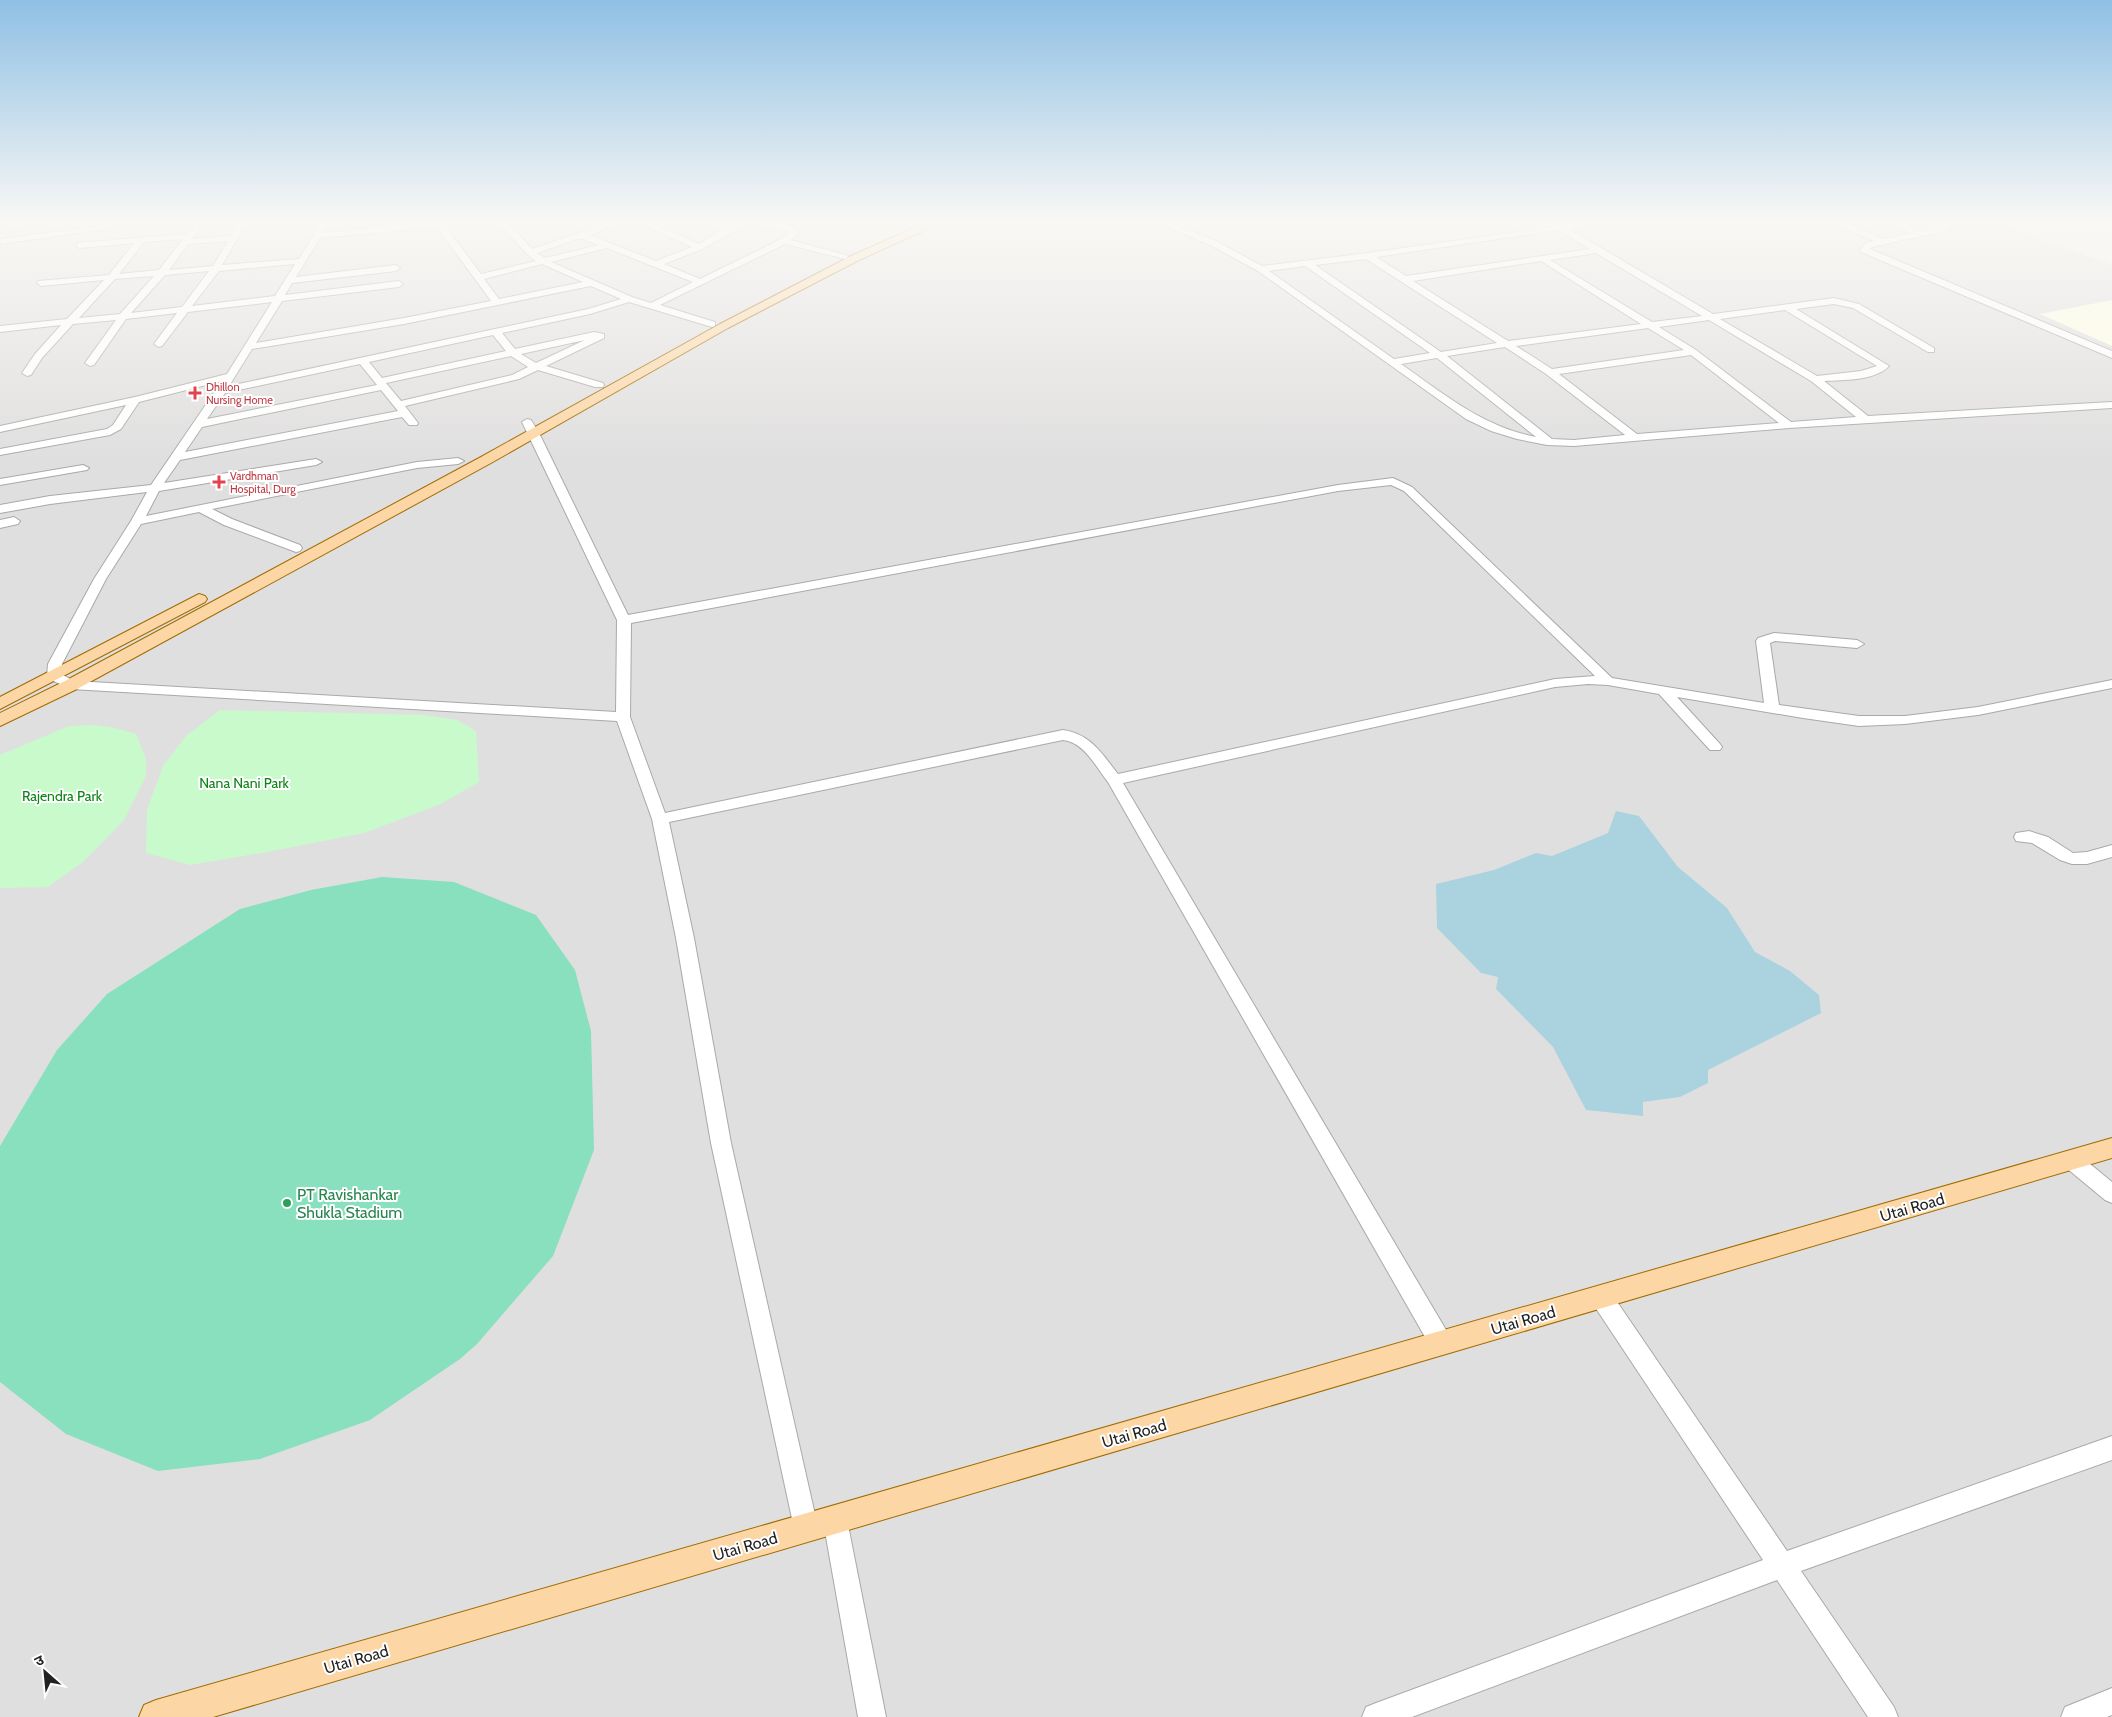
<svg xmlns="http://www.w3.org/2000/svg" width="2112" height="1717" font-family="Cabin,'Noto Sans Devanagari',sans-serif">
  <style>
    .residential { fill: #e0dfdf }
    .education { fill: #ffffe5 }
    .park { fill: #c8facc }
    .pitch { fill: #88e0be }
    .water { fill: #aad3df }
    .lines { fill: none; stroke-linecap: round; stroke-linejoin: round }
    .minor-casing { stroke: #a9a9a9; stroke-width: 2 }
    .major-casing { stroke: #a06b00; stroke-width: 2 }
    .minor { fill: #fff; fill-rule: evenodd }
    .major { fill: #fcd6a4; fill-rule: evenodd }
    .health-dot { fill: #e0444e; stroke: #fff; stroke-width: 2 }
    .leisure-dot { fill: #2e9e5b; stroke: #fff; stroke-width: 2 }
    .labels { text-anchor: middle; stroke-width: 4; stroke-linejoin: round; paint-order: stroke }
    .far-health-label { font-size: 11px; fill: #be3a42; stroke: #fff; text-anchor: start }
    .park-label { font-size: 14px; fill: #0c8416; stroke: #fff }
    .near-leisure-label { font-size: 16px; fill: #27864d; stroke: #fff; text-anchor: start }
    .near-street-label { font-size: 16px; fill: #222; stroke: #fff }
  </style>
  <rect width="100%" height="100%" fill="#f2efe9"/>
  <path class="residential" d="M 0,221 L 1992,221 L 2112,265 L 2112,1717 L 0,1717 Z"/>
  <path class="education" d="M 2112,300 L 2112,346 L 2040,314 Z"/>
  <path class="park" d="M 220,710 L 423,715 L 457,720 L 476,731 L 479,782 L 441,804 L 364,833 L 267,852 L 190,865 L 146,853 L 147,810 L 163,766 L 186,736 Z
    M 93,725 L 111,727 L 136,734 L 146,759 L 146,776 L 124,820 L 84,861 L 48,887 L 0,888 L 0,755 L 69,726 Z"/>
  <path class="pitch" d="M 382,877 L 454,882 L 536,915 L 575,970 L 591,1031 L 594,1150 L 553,1256 L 477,1344 L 460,1359 L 370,1420 L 260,1459 L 158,1471 L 66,1434 L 0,1382 L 0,1146 L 57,1050 L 107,994 L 240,909 L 311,890 Z"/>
  <path class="water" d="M 1616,811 L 1639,816 L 1678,867 L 1727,908 L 1755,952 L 1790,971 L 1819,995 L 1821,1013 L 1708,1070 L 1708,1083 L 1680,1097 L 1643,1102 L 1643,1116 L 1586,1110 L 1553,1047 L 1496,989 L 1498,977 L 1481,973 L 1437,928 L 1436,884 L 1494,870 L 1536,853 L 1552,856 L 1608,833 Z"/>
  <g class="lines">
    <g class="minor-casing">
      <path id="minor" d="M 26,221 L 50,221 L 5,229 L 1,227 L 5,225 Z
        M 108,221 L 116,221 L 113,227 L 101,230 L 0,244 L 1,239 L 100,226 Z
        M 239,221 L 247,222 L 222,265 L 299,259 L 322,221 L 330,221 L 323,233 L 440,221 L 474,221 L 445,226 L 481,274 L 536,261 L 527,254 L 497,221 L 506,221 L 532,249 L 614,221 L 628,221 L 589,235 L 656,261 L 692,247 L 635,221 L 647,221 L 699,244 C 710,238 728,224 740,221 C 752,218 792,223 800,232 L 791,240 L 849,256 L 845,259 L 785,244 L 660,305 L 715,322 L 715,326 L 712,327 L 629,302 L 590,314 L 502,333 L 515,349 L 594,332 L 604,334 L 604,338 L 546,366 L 603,383 L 604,385 L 603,387 L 595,387 L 538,370 L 519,379 L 405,406 L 418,423 L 417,425 L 409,425 L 402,417 L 180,460 L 164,483 L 316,459 L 322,462 L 316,465 L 159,491 L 146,516 L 417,462 L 458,458 L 464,461 L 458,464 L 417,468 L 212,509 L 232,519 L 300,545 L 302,548 L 300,551 L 296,552 L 224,525 L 199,512 L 141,524 L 106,579 L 62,664 L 61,674 L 74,681 L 616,712 L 617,620 L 522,422 L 527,419 L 531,420 L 539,433 L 628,615 L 1338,485 L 1393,478 L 1412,487 L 1612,678 L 1764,703 L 1756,641 L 1758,638 L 1774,633 L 1857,640 L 1864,644 L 1857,648 L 1775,641 L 1770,643 L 1779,705 L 1859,716 L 1905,716 L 1978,707 L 2112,680 L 2112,688 L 1978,715 L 1905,724 L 1859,726 L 1803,718 L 1677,697 L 1720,744 L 1722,747 L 1720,750 L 1710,750 L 1659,694 L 1608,685 L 1588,684 L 1555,687 L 1123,783 L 1449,1335 L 1452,1343 L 1449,1351 L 1441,1354 L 1433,1351 L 1108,782 C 1096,767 1084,742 1063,740 L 669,822 L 694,938 L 731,1143 L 818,1528 L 815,1537 L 806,1540 L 797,1537 L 794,1528 L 711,1143 L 676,938 L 652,819 L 617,721 L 71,689 L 49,679 L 47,676 L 48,664 L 94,579 L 131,521 L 147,492 L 50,504 L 0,513 L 0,505 L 50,496 L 151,485 L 222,381 L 139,402 L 121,429 L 110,435 L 0,455 L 0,449 L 107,429 L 113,425 L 126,405 L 0,432 L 0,426 L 135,397 L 227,374 L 272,302 L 188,312 L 162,346 L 159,347 L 154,344 L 177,313 L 126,319 L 94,365 L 90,366 L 85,363 L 116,320 L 73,324 L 42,358 L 31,375 L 27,376 L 22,373 L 35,354 L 61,325 L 0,332 L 0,326 L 67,319 L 104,280 L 41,286 L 37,283 L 38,281 L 109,275 L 134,243 L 80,248 L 77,247 L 77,243 L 187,234 L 196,226 L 200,228 L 192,239 L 231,236 ZM 748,224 L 791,232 L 781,239 L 700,279 L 664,264 L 702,249 ZM 437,227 L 491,301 L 404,318 L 256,343 L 282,301 L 399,287 L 403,284 L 399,281 L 285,295 L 292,283 L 396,271 L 400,268 L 396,265 L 296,277 L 320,238 ZM 580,238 L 599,245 L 545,258 L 537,253 ZM 183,239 L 159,270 L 119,274 L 144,242 ZM 228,241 L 213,266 L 169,270 L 188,244 ZM 607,248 L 693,282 L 651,303 L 632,297 L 551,262 ZM 295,264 L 275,296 L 192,306 L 219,271 ZM 542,264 L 583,282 L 499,299 L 484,279 ZM 209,271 L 182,307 L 131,313 L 165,275 ZM 154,276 L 120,314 L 79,318 L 115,279 ZM 591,286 L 621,299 L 588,309 L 229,386 L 252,349 L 404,324 ZM 493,335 L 506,351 L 382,378 L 369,362 ZM 585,340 L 536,363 L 521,354 ZM 511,356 L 528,367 L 512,375 L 401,401 L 386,383 ZM 360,364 L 377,385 L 207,419 L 225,393 ZM 381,390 L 398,411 L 185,452 L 202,427 ZM 1391,485 L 1404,491 L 1595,676 L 1555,679 L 1118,774 C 1102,754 1091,734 1063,730 L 665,813 L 630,717 L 631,623 L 1338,491 Z
        M 1154,221 L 1166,221 L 1218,242 L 1262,266 L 1368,253 L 1552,227 L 1545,221 L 1556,221 L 1562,225 L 1587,221 L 1611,221 L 1569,229 L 1713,314 L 1834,298 L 1859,304 L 1934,348 L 1934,352 L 1928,352 L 1853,308 L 1834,304 L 1796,309 L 1889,366 C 1875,381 1843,380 1824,381 L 1868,416 L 2112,402 L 2112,408 L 1789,428 L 1574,446 L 1547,445 L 1517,439 L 1491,431 L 1466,419 L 1258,271 L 1212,246 ZM 1559,230 L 1590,249 L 1406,276 L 1376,257 ZM 1596,253 L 1702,316 L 1652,322 L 1550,260 ZM 1366,259 L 1497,343 L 1441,352 L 1315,265 ZM 1541,261 L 1641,324 L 1508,341 L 1413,281 ZM 1305,266 L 1430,353 L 1394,359 L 1269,271 ZM 1785,310 L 1877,366 L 1861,371 L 1817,376 L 1720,319 ZM 1709,320 L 1811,381 L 1856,417 L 1791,422 L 1696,350 L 1659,327 ZM 1648,328 L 1684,350 L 1552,369 L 1516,346 ZM 1505,347 L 1546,374 L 1625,435 L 1574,440 L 1552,439 L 1447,356 ZM 1691,355 L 1779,423 L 1637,434 L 1559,374 ZM 1437,358 L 1536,437 C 1483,427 1444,394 1401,364 Z
        M 1829,221 L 1841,221 L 1884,239 L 1912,233 L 1891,221 L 1902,221 L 1921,231 L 1939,227 L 1932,221 L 1942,221 L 1949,226 L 1949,230 L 1872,247 L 1870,249 L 2112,351 L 2112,358 L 1861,252 L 1860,250 L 1866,243 L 1874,241 Z
        M 83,465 L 89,468 L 87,470 L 0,485 L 0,479 Z
        M 14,517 L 20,521 L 18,524 L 0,528 L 0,520 Z
        M 2029,831 L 2048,837 L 2073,853 L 2087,852 L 2112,845 L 2112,857 L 2087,864 L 2072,864 L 2060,860 L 2032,843 L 2016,841 L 2014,837 L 2016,833 Z
        M 2071,1151 L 2078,1154 L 2112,1182 L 2112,1203 L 2105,1200 L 2064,1166 L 2061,1160 L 2064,1154 Z
        M 1601,1287 L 1609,1290 L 1787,1551 L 2112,1436 L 2112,1460 L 1801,1571 L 1894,1707 L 1898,1717 L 1868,1717 L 1777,1580 L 1412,1717 L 1362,1717 L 1366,1707 L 1376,1703 L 1763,1560 L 1593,1304 L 1590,1297 L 1593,1290 Z
        M 835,1508 L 844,1511 L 847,1520 L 886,1717 L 858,1717 L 823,1520 L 826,1511 Z
        M 2112,1688 L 2112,1715 L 2107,1717 L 2061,1717 L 2065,1707 Z"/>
    </g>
    <g class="major-casing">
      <path id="major" d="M 930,221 L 945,221 L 859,260 L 728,328 L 491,463 L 77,689 L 0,726 L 0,713 L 65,681 L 481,457 L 720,324 L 851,256 Z
        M 199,594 L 205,596 L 207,599 L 205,602 L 0,709 L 0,697 Z
        M 2112,1138 L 2112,1158 L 213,1717 L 139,1717 L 144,1705 L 156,1700 Z"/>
    </g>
    <use href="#minor" class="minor"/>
    <use href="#major" class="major"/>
  </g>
  <linearGradient id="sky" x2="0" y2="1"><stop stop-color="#8fc0e4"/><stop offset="0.48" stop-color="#f9f8f5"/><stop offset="1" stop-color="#f9f8f5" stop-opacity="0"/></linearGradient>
  <rect width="2112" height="462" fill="url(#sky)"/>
  <g class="health-dot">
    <path d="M192.5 385.5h5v5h5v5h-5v5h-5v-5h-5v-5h5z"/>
    <path d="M216.5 474.5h5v5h5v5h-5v5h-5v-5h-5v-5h5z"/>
  </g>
  <circle class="leisure-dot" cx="287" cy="1203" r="5"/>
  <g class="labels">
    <g class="far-health-label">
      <text x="206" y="391">Dhillon<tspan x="206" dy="13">Nursing Home</tspan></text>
      <text x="230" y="480">Vardhman<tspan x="230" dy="13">Hospital, Durg</tspan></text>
    </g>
    <g class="park-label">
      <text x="244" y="788">Nana Nani Park</text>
      <text x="62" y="801">Rajendra Park</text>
    </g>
    <g class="near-leisure-label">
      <text x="297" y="1200">PT Ravishankar<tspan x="297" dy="18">Shukla Stadium</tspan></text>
    </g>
    <g class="near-street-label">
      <text transform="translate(1912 1207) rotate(-16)" y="6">Utai Road</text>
      <text transform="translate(1523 1320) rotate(-16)" y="6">Utai Road</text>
      <text transform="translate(1134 1433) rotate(-16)" y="6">Utai Road</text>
      <text transform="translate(745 1546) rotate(-16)" y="6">Utai Road</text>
      <text transform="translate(356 1659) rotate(-16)" y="6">Utai Road</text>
    </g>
  </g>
  <g transform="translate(45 1672) rotate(333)" stroke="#ffffff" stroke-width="4" paint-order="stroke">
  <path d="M0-4L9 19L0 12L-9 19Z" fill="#222222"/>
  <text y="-8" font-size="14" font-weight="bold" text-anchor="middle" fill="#222222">उ</text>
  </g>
</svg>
